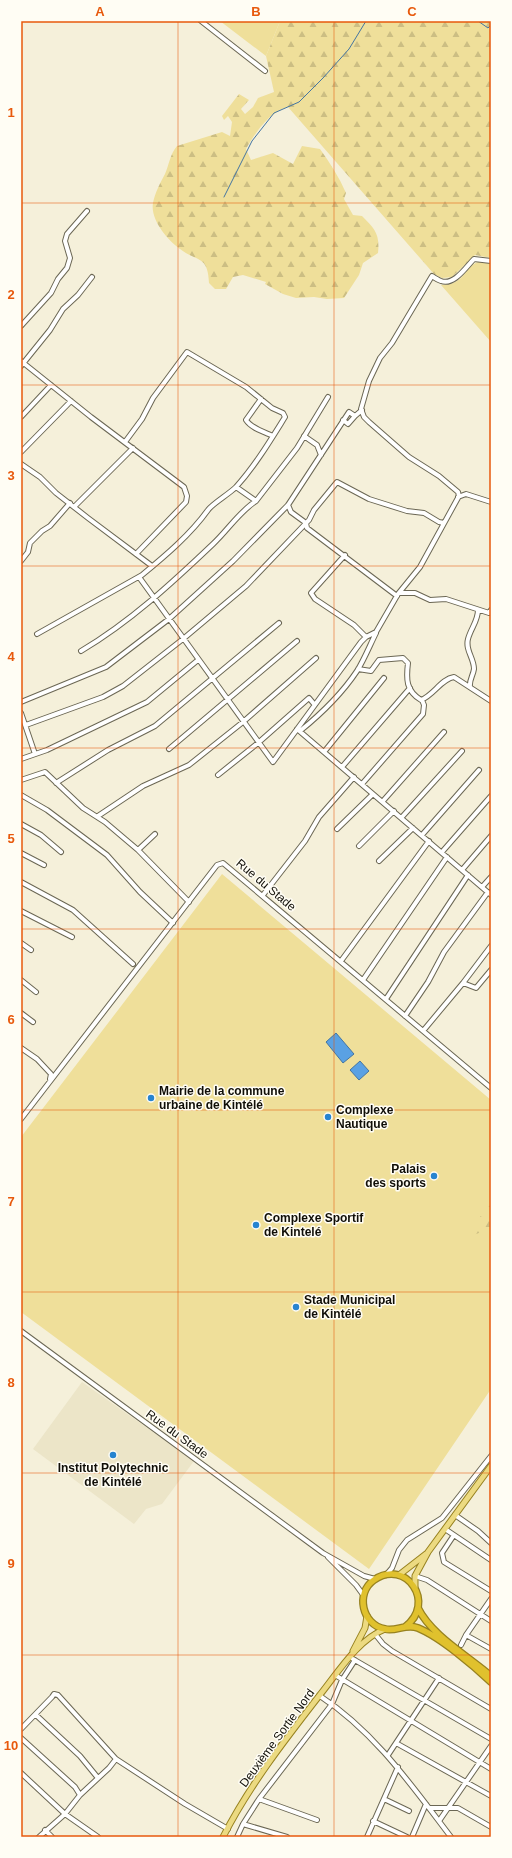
<svg xmlns="http://www.w3.org/2000/svg" width="512" height="1858" font-family="Arial,sans-serif">
  <style>
    .built { fill: #ece5c8 }
    .green { fill: #efdf9a }
    .forest { fill: url(#forest-firs) }
    .water { fill: #5aa1e3; stroke: #4475a1 }
    .lines { fill: none; stroke-linecap: round; stroke-linejoin: round }
    .stream { stroke: #4475a1; stroke-width: 1 }
    .minor-casing { stroke: #6b6754; stroke-width: 6 }
    .major-casing { stroke: #978220; stroke-width: 7 }
    .highway-casing { stroke: #978220; stroke-width: 8 }
    .minor { stroke: #fff; stroke-width: 4 }
    .major { stroke: #ecda81; stroke-width: 5 }
    .highway { stroke: #e0c12d; stroke-width: 5.5 }
    .grid { fill: none; stroke: #e8590c; stroke-width: 1; stroke-opacity: 0.55 }
    .poi-dot { fill: #2784d0; stroke: #fffdf4; stroke-width: 1.5 }
    .labels { text-anchor: middle; stroke-width: 3; stroke-linejoin: round; paint-order: stroke }
    .street-label { font-size: 12px; fill: #100e07; stroke: #fffdf4 }
    .poi-label { font-size: 12px; font-weight: bold; fill: #100e07; stroke: #fffdf4; text-anchor: start }
    .neatline { fill: none; stroke: #e8590c; stroke-width: 1.5 }
    .grid-label { font-size: 13px; text-anchor: middle; font-weight: bold; fill: #e8590c }
  </style>
  <defs>
    <pattern id="forest-firs" width="22" height="20" patternUnits="userSpaceOnUse"><rect width="22" height="20" fill="#efdf9a"/><path d="M5 1l3.5 6h-7zM16 11l3.5 6h-7z" fill="#ccbe83"/></pattern>
  </defs>
  <rect width="100%" height="100%" fill="#f5f0da"/>
  <path class="built" d="M 82,1382 L 194,1461 L 162,1504 L 146,1509 L 134,1524 L 33,1449 Z"/>
  <path class="green" d="M 220,21 L 280,21 L 266,56 Z
    M 481,261 L 491,263 L 491,342 L 441,285 C 467,285 463,265 481,261 Z
    M 222,874 L 491,1100 L 491,1389 L 369,1569 L 21,1312 L 21,1137 Z"/>
  <path class="forest" d="M 280,21 L 491,21 L 491,258 L 475,255 L 452,277 L 442,278 L 434,274 L 288,107 C 269,112 255,133 246,149 L 251,160 L 273,153 L 293,164 L 302,146 L 320,149 C 330,163 339,177 346,193 L 344,199 L 353,215 L 362,216 C 375,229 380,234 378,253 L 363,263 L 359,275 L 344,298 L 327,299 L 314,297 L 296,298 L 283,294 L 265,284 L 266,282 L 243,275 L 233,277 L 226,289 L 215,289 L 209,283 C 208,255 197,262 180,249 C 167,240 150,219 153,203 C 155,193 160,183 165,174 C 169,165 170,154 177,146 L 222,132 L 230,136 L 232,122 L 228,116 L 224,120 L 222,116 L 239,94 L 249,100 L 241,109 L 245,114 L 253,107 L 258,98 L 274,92 L 266,56 Z
    M 491,1204 L 491,1228 L 464,1239 L 469,1230 Z"/>
  <path class="water" d="M 336,1033 L 354,1054 L 343,1063 L 326,1042 Z
    M 360,1061 L 369,1071 L 359,1080 L 350,1070 Z"/>
  <g class="lines">
    <path class="stream" d="M 478,21 L 488,28 L 491,25
      M 224,197 L 252,141 L 274,113 L 299,102 L 323,78 L 349,49 L 366,21"/>
    <g class="minor-casing">
      <path id="minor" d="M 201,21 L 265,71
        M 21,326 L 51,293 L 58,279 L 67,268 L 70,258 L 65,241 L 67,234 L 87,211
        M 21,361 L 91,417 L 184,487 L 187,496 L 186,502 L 136,554
        M 21,366 L 50,330 L 63,309 L 78,295 L 92,277
        M 261,399 L 246,420 C 251,428 264,432 273,436
        M 21,417 L 51,385
        M 343,420 L 348,424 L 355,416
        M 304,436 L 317,445 L 321,455
        M 21,452 L 71,401
        M 21,464 L 40,477 L 56,493 L 88,518 L 152,566
        M 236,487 L 256,501
        M 458,497 L 466,494 L 491,502
        M 288,505 L 291,512 L 306,523 L 307,528 L 397,596
        M 74,507 L 133,448
        M 345,555 L 311,593 L 315,599 L 354,625 L 366,637
        M 21,561 L 28,552 L 30,543 L 42,531 L 50,526 L 70,503
        M 139,577 L 273,762 L 361,642 L 366,637 L 376,632 L 398,594 L 420,567 L 459,496 L 458,492 L 439,476 L 409,457 L 369,422 L 364,417 L 361,409 L 369,381 L 380,358 L 392,343 L 432,276 C 435,278 438,280 441,281 C 454,286 466,267 474,259 L 491,261
        M 400,593 L 415,593 L 430,600 L 446,599 L 489,613 L 491,610
        M 37,634 L 142,575 C 165,556 190,535 208,510 C 212,504 229,494 236,487 C 255,466 270,441 285,417 L 283,413 L 272,408 L 246,387 L 187,352 L 153,398 L 142,419 L 125,442
        M 81,651 C 130,622 172,583 213,544 C 228,530 239,512 256,501 L 297,448 L 328,397
        M 358,669 L 371,671 L 379,660 L 403,658 L 408,663 C 406,679 406,691 421,700 C 434,695 441,679 454,677 L 491,701
        M 470,687 C 469,680 473,676 474,669 C 474,658 465,650 468,639 C 471,628 478,621 478,610
        M 21,702 L 106,667 L 169,619 L 233,561 L 288,505 L 349,412 L 355,416 L 362,410
        M 21,713 L 35,754
        M 26,725 L 103,697 L 123,686 L 183,639 L 246,586 L 309,520 L 314,510 L 337,482 L 369,499 L 407,511 L 424,513 L 439,522 L 444,523
        M 297,729 L 491,895
        M 300,731 C 321,714 341,695 357,671 C 364,660 370,645 376,633
        M 169,749 L 297,641
        M 324,752 L 384,678
        M 21,759 L 47,750 L 147,702 L 198,660
        M 342,767 L 410,688
        M 218,775 L 258,743 L 309,698 L 314,704
        M 21,780 L 45,772 L 83,808 L 105,822 L 138,850 L 189,902
        M 56,783 L 108,750 L 155,726 L 279,623
        M 362,784 L 423,714 L 424,705 L 422,700
        M 21,795 L 47,810 L 107,855 L 140,892 L 173,923
        M 383,801 L 444,732
        M 98,816 L 143,786 L 189,765 L 243,722 L 316,658
        M 402,817 L 462,751
        M 21,824 L 41,835 L 61,852
        M 337,829 L 373,794
        M 422,835 L 479,770
        M 359,846 L 394,811
        M 138,850 L 155,834
        M 442,852 L 491,796
        M 21,853 L 44,865
        M 379,861 L 413,828
        M 462,870 L 491,836
        M 21,882 L 73,910 L 133,964
        M 482,887 L 491,877
        M 263,895 L 305,841 L 319,817 L 354,777
        M 21,911 L 72,937
        M 21,943 L 31,950
        M 341,961 L 429,841
        M 21,980 L 36,992
        M 363,980 L 447,857
        M 463,983 L 476,988 L 491,970
        M 386,999 L 468,875
        M 21,1013 L 33,1022
        M 405,1016 L 428,982 L 444,952 L 488,892
        M 423,1031 L 463,983 L 491,946
        M 21,1048 L 37,1059 L 51,1074 L 50,1079
        M 21,1119 L 217,865 L 223,863 L 491,1088
        M 21,1331 L 323,1553 L 364,1576 L 375,1579
        M 455,1515 L 478,1531 L 491,1543
        M 445,1529 L 491,1560
        M 454,1535 L 442,1553 L 444,1562 L 491,1591
        M 328,1557 L 356,1585 L 364,1596
        M 386,1575 L 392,1568 L 399,1550 L 407,1540 L 442,1518 L 491,1456
        M 415,1576 L 427,1580 L 491,1621
        M 375,1634 L 383,1644 L 392,1651 L 491,1709
        M 466,1635 L 491,1649
        M 461,1645 L 466,1635 L 491,1599
        M 353,1659 L 491,1739
        M 335,1675 L 491,1769
        M 320,1696 C 375,1732 412,1786 451,1837
        M 36,1715 L 80,1756 L 98,1778
        M 21,1729 L 52,1697 L 54,1694 L 58,1695 L 116,1759 L 185,1804 L 228,1829
        M 21,1738 L 75,1787 L 80,1795
        M 396,1743 L 491,1796
        M 388,1755 L 439,1678
        M 21,1773 L 65,1814 L 98,1837
        M 259,1799 L 317,1820
        M 384,1799 L 409,1811
        M 429,1808 L 458,1808 L 491,1827
        M 373,1821 L 407,1837
        M 439,1821 L 491,1746
        M 243,1824 L 287,1837
        M 45,1830 L 52,1837
        M 39,1837 L 65,1814 L 80,1795 L 109,1768 L 116,1759
        M 237,1837 L 243,1824 L 259,1799 L 332,1704 L 342,1680 L 355,1660
        M 367,1837 L 398,1767
        M 412,1837 L 426,1804"/>
    </g>
    <g class="major-casing">
      <path id="major" d="M 399,1575 L 426,1554
        M 415,1587 L 415,1576 L 428,1552 L 491,1466
        M 353,1651 L 365,1628 L 367,1616
        M 223,1837 C 249,1786 284,1741 319,1696 C 337,1674 357,1640 385,1629"/>
    </g>
    <g class="highway-casing">
      <path id="highway" d="M 418,1608 C 431,1635 468,1656 491,1676
        M 405,1627 C 437,1603 406,1558 374,1580 C 355,1593 362,1625 385,1629 C 396,1632 406,1623 418,1628 C 440,1637 473,1665 491,1682"/>
    </g>
    <use href="#minor" class="minor"/>
    <use href="#major" class="major"/>
    <use href="#highway" class="highway"/>
  </g>
  <path class="grid" d="M 178,21 L 178,1837M 334,21 L 334,1837M 21,203 L 491,203M 21,385 L 491,385M 21,566 L 491,566M 21,748 L 491,748M 21,929 L 491,929M 21,1110 L 491,1110M 21,1292 L 491,1292M 21,1473 L 491,1473M 21,1655 L 491,1655"/>
  <g class="poi-dot">
    <circle cx="151" cy="1098" r="4"/>
    <circle cx="328" cy="1117" r="4"/>
    <circle cx="434" cy="1176" r="4"/>
    <circle cx="256" cy="1225" r="4"/>
    <circle cx="296" cy="1307" r="4"/>
    <circle cx="113" cy="1455" r="4"/>
  </g>
  <g class="labels">
    <g class="street-label">
      <text transform="translate(266 885) rotate(40)" y="4">Rue du Stade</text>
      <text transform="translate(177 1434) rotate(36)" y="4">Rue du Stade</text>
      <text transform="translate(277 1738) rotate(-54)" y="4">Deuxième Sortie Nord</text>
    </g>
    <g class="poi-label">
      <text x="159" y="1095">Mairie de la commune<tspan x="159" dy="14">urbaine de Kintélé</tspan></text>
      <text x="336" y="1114">Complexe<tspan x="336" dy="14">Nautique</tspan></text>
      <text x="426" y="1173" text-anchor="end">Palais<tspan x="426" dy="14">des sports</tspan></text>
      <text x="264" y="1222">Complexe Sportif<tspan x="264" dy="14">de Kintelé</tspan></text>
      <text x="304" y="1304">Stade Municipal<tspan x="304" dy="14">de Kintélé</tspan></text>
      <text x="113" y="1472" text-anchor="middle">Institut Polytechnic<tspan x="113" dy="14">de Kintélé</tspan></text>
    </g>
  </g>
  <rect width="512" height="1858" fill="none" stroke="#fffdf4" stroke-width="44"/>
  <rect x="22" y="22" width="468" height="1814" class="neatline"/>
  <g class="grid-label">
    <text x="100" y="16">A</text>
    <text x="256" y="16">B</text>
    <text x="412" y="16">C</text>
    <text x="11" y="117">1</text>
    <text x="11" y="299">2</text>
    <text x="11" y="480">3</text>
    <text x="11" y="661">4</text>
    <text x="11" y="843">5</text>
    <text x="11" y="1024">6</text>
    <text x="11" y="1206">7</text>
    <text x="11" y="1387">8</text>
    <text x="11" y="1568">9</text>
    <text x="11" y="1750">10</text>
  </g>
</svg>
